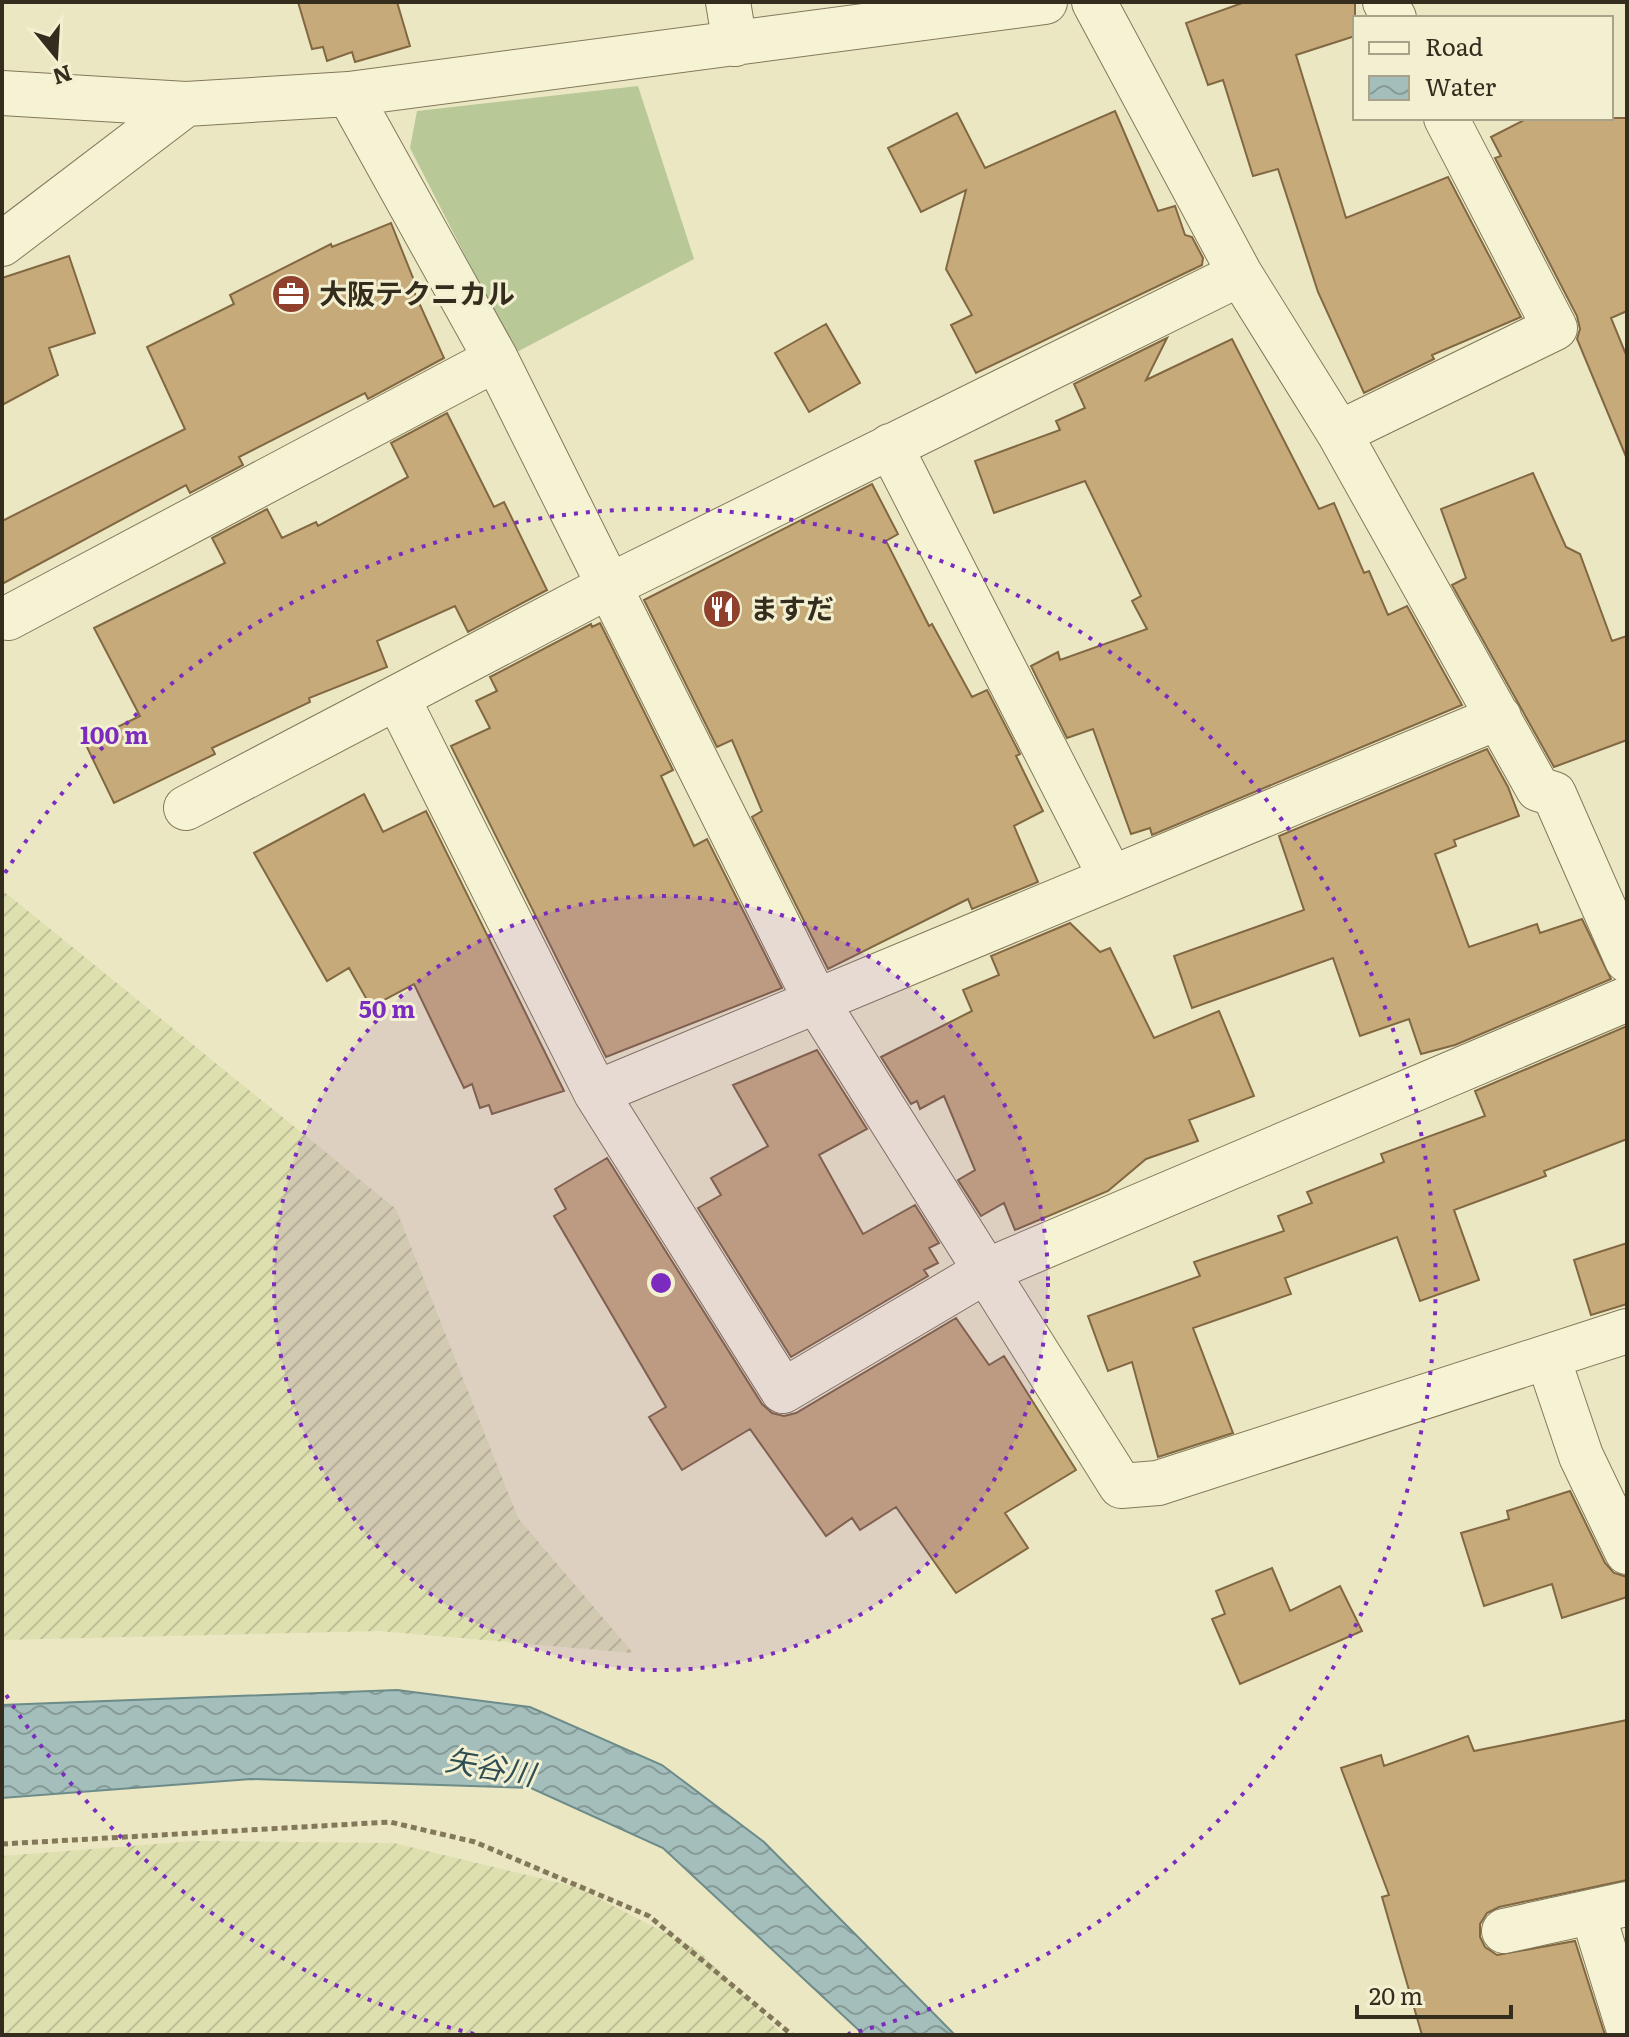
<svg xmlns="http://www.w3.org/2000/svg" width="1629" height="2037" font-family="Literata,'Noto Sans JP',serif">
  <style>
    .farmland { fill: url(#farmland-furrows) }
    .grass { fill: #b8c897 }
    .water { fill: url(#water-waves); stroke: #6c8b89; stroke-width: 2 }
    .building { fill: #c7aa7a; stroke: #816842; stroke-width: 2 }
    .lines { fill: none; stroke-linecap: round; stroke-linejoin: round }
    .street-casing { stroke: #83795a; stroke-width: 46 }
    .path { stroke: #83795a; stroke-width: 5; stroke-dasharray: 6 4; stroke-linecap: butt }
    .street { stroke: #f6f3d5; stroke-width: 44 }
    .ring { fill: none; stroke: #7b2cbf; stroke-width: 4; stroke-dasharray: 4 8 }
    .labels { text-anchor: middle; stroke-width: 6; stroke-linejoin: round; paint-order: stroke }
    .poi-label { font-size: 28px; font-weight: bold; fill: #342d1e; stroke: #f3f0d1; text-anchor: start }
    .water-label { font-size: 30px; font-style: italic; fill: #2e4e53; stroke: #f3f0d1 }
    .centre { fill: #7b2cbf; stroke: #f3f0d1; stroke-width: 4 }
    .ring-label { font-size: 24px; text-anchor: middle; font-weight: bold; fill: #7b2cbf; stroke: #f3f0d1; stroke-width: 6; stroke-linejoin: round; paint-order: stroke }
  </style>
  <defs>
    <pattern id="farmland-furrows" width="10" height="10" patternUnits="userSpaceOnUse" patternTransform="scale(2)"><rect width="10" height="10" fill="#dee0b0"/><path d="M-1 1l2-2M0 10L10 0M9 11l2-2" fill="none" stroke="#bfc097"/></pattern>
    <pattern id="water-waves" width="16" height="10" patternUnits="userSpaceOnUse" patternTransform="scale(2)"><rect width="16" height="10" fill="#a4bebb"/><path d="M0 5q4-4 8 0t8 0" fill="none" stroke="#869b97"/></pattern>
  </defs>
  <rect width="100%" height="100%" fill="#ebe7c2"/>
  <path class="farmland" d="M 2,890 L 396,1209 L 518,1518 L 633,1653 L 379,1631 L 2,1640 Z
    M 194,1841 L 394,1843 L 577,1887 L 698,1950 L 783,2035 L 2,2035 L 2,1856 Z"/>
  <path class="grass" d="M 638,86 L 694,259 L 515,353 L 410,148 L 417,111 Z"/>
  <path class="water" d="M 397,1690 L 530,1707 L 662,1765 L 764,1842 L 955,2035 L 864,2035 L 663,1848 L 531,1788 L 251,1779 L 2,1798 L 2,1705 Z"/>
  <path class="building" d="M 298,2 L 397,2 L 410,46 L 355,62 L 352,52 L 327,61 L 323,47 L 312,49 Z
    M 1245,2 L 1355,2 L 1355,36 L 1296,55 L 1346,218 L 1448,177 L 1521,317 L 1432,355 L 1434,359 L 1364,393 L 1318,292 L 1278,169 L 1253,176 L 1223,80 L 1208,85 L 1186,23 Z
    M 1115,111 L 1158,211 L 1175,206 L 1185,235 L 1192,237 L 1203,258 L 1202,265 L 976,373 L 951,325 L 972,315 L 946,269 L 966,190 L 921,212 L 888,148 L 957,113 L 985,168 Z
    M 1528,118 L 1627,118 L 1627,311 L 1611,318 L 1627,357 L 1627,459 L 1577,339 L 1580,329 L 1577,316 L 1495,158 L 1501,156 L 1491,137 Z
    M 391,223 L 415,283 L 411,285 L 444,358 L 368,399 L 365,393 L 239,457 L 243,465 L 190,493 L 186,485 L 2,584 L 2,521 L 185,429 L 147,347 L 234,304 L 230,295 L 331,244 L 332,247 Z
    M 69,256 L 95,333 L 49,348 L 58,375 L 2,405 L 2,278 Z
    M 826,324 L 860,383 L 809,412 L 775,353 Z
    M 1167,338 L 1146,380 L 1232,339 L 1319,509 L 1334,503 L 1364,573 L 1369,571 L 1388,615 L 1407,606 L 1462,705 L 1152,835 L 1150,828 L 1131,834 L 1093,729 L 1067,738 L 1031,666 L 1058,652 L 1060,660 L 1147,629 L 1132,601 L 1141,596 L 1085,481 L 994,513 L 975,461 L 1060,430 L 1056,421 L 1085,408 L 1074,384 Z
    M 447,413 L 494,507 L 504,502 L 547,590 L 468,632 L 455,606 L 377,641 L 387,667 L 309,698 L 310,702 L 212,748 L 215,754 L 114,803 L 85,743 L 140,716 L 94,628 L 225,563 L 212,538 L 267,509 L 282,538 L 316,522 L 318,526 L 408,477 L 391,443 Z
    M 1533,473 L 1566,547 L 1580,554 L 1612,641 L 1627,636 L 1627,740 L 1554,767 L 1452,585 L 1466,578 L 1441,509 Z
    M 872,484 L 898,534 L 886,541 L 929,626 L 932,624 L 972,697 L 987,690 L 1020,754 L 1016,756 L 1043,811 L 1014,826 L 1038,882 L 972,909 L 968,899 L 828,969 L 752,817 L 762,811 L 732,740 L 717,747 L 644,600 Z
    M 600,623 L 673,770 L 661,776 L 694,846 L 707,839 L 782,988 L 606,1057 L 451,746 L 490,728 L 476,701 L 497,691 L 490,677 L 591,624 L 592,627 Z
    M 1487,749 L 1508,787 L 1519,816 L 1454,840 L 1456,846 L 1435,854 L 1469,947 L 1537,924 L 1540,933 L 1582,919 L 1611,979 L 1455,1045 L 1421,1054 L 1409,1019 L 1360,1036 L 1333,958 L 1192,1008 L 1174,956 L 1304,910 L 1279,836 Z
    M 364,794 L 383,832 L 426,811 L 564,1091 L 492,1114 L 489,1105 L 480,1108 L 472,1084 L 464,1088 L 414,984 L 371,1007 L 349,968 L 327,981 L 254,853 Z
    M 1070,923 L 1100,952 L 1110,948 L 1154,1038 L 1219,1011 L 1254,1096 L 1189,1120 L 1198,1141 L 1146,1159 L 1108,1191 L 1015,1230 L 1004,1203 L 981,1216 L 958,1180 L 975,1170 L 944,1096 L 920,1109 L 917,1101 L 911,1104 L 881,1057 L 972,1011 L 963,990 L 999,975 L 991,956 Z
    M 1627,1026 L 1627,1139 L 1544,1171 L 1546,1176 L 1454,1210 L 1479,1280 L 1420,1301 L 1397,1237 L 1285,1278 L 1291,1294 L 1193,1328 L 1233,1433 L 1158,1457 L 1132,1362 L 1108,1371 L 1088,1316 L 1200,1276 L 1194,1262 L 1284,1231 L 1278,1216 L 1312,1203 L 1307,1192 L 1384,1162 L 1381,1154 L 1485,1116 L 1475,1091 Z
    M 817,1050 L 867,1129 L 819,1155 L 863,1234 L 915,1205 L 939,1243 L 929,1248 L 938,1263 L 924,1270 L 928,1276 L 791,1357 L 698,1208 L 721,1195 L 711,1178 L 768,1146 L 733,1085 Z
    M 607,1158 L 762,1404 L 772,1413 L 784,1416 L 796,1413 L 956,1318 L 989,1365 L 1004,1356 L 1076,1470 L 1005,1513 L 1028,1548 L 956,1593 L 896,1507 L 860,1530 L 852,1518 L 826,1536 L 750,1429 L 682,1470 L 649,1417 L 666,1407 L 554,1216 L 566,1209 L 555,1189 Z
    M 1627,1243 L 1627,1304 L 1591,1315 L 1574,1260 Z
    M 1570,1491 L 1605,1563 L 1614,1573 L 1627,1577 L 1627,1597 L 1562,1618 L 1552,1584 L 1484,1606 L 1461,1533 L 1509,1519 L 1507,1511 Z
    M 1272,1568 L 1290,1611 L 1340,1586 L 1362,1631 L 1240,1684 L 1212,1619 L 1225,1614 L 1216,1591 Z
    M 1627,1720 L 1627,1880 L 1499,1907 L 1487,1913 L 1480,1924 L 1480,1937 L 1485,1947 L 1497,1955 L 1575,1941 L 1605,2035 L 1422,2035 L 1382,1897 L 1389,1895 L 1341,1768 L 1381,1755 L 1384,1766 L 1468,1736 L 1474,1751 Z"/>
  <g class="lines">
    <g class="street-casing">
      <path id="street" d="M 728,2 L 735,44
        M 1094,2 L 1240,274 L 1339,433 L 1538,789 L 1554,794 L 1627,960
        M 1385,2 L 1394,18
        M 2,93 L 186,104 L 349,94 L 1045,2
        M 349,94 L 496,359 L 815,999 L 1121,1486 L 1158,1483 L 1627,1331
        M 2,244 L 186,104
        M 1339,433 L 1555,328 L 1446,118
        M 890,446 L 1111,878
        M 8,618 L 496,359
        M 398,699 L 596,1093 L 783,1391 L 986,1271 L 1627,999
        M 186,808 L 611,585 L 1240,274
        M 596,1093 L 1499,717
        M 1548,1358 L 1581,1456 L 1627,1552
        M 1593,1914 L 1627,2024
        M 1504,1931 L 1627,1904"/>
    </g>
    <path class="path" d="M 2,1844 L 390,1822 L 475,1842 L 649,1916 L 792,2035"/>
    <use href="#street" class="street"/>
  </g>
  <circle cx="661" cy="1283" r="387" fill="#7b2cbf" fill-opacity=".12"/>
  <g class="ring">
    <circle cx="661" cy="1283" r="387"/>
    <path d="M474 2034A774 774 0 0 1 5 1693M5 873A774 774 0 1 1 848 2034"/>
  </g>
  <defs>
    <g id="office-disc" transform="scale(2)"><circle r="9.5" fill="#8f412e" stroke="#f3f0d1"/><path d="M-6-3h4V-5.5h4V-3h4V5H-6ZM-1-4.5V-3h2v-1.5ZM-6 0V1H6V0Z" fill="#fff"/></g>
    <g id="restaurant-disc" transform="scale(2)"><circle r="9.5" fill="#8f412e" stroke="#f3f0d1"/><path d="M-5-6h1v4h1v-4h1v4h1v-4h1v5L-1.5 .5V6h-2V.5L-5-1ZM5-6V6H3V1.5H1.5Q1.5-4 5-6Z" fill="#fff"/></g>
  </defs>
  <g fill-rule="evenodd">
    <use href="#office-disc" x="291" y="294"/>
    <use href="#restaurant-disc" x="722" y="609"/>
  </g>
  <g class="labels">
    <g class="poi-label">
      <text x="319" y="304">大阪テクニカル</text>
      <text x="750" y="619">ますだ</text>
    </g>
    <g class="water-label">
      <text transform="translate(490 1768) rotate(10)" y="10">矢谷川</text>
    </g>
  </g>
  <circle cx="661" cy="1283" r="12" class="centre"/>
  <g class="ring-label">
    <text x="114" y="744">100 m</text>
    <text x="387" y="1018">50 m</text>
  </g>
  <rect width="1629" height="2037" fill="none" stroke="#342d1e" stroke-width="8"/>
  <rect x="1353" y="16" width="260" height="104" fill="#f3f0d1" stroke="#a7a289" stroke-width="2"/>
  <rect x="1369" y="42" width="40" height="12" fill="#f6f3d5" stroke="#a7a289" stroke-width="2"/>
  <text x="1425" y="56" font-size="24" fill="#342d1e">Road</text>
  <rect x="1369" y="76" width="40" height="24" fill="url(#water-waves)" stroke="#a7a289" stroke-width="2"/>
  <text x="1425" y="96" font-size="24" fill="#342d1e">Water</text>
  <g transform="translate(56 56) rotate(162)" stroke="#f3f0d1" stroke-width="6" paint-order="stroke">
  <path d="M0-6L14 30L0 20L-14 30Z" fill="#342d1e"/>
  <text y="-12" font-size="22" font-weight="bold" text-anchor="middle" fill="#342d1e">N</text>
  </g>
  <path d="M1357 2005v12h154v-12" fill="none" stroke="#342d1e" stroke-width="4"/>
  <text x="1369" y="2005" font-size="24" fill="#342d1e" stroke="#f3f0d1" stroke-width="6" paint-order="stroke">20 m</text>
</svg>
